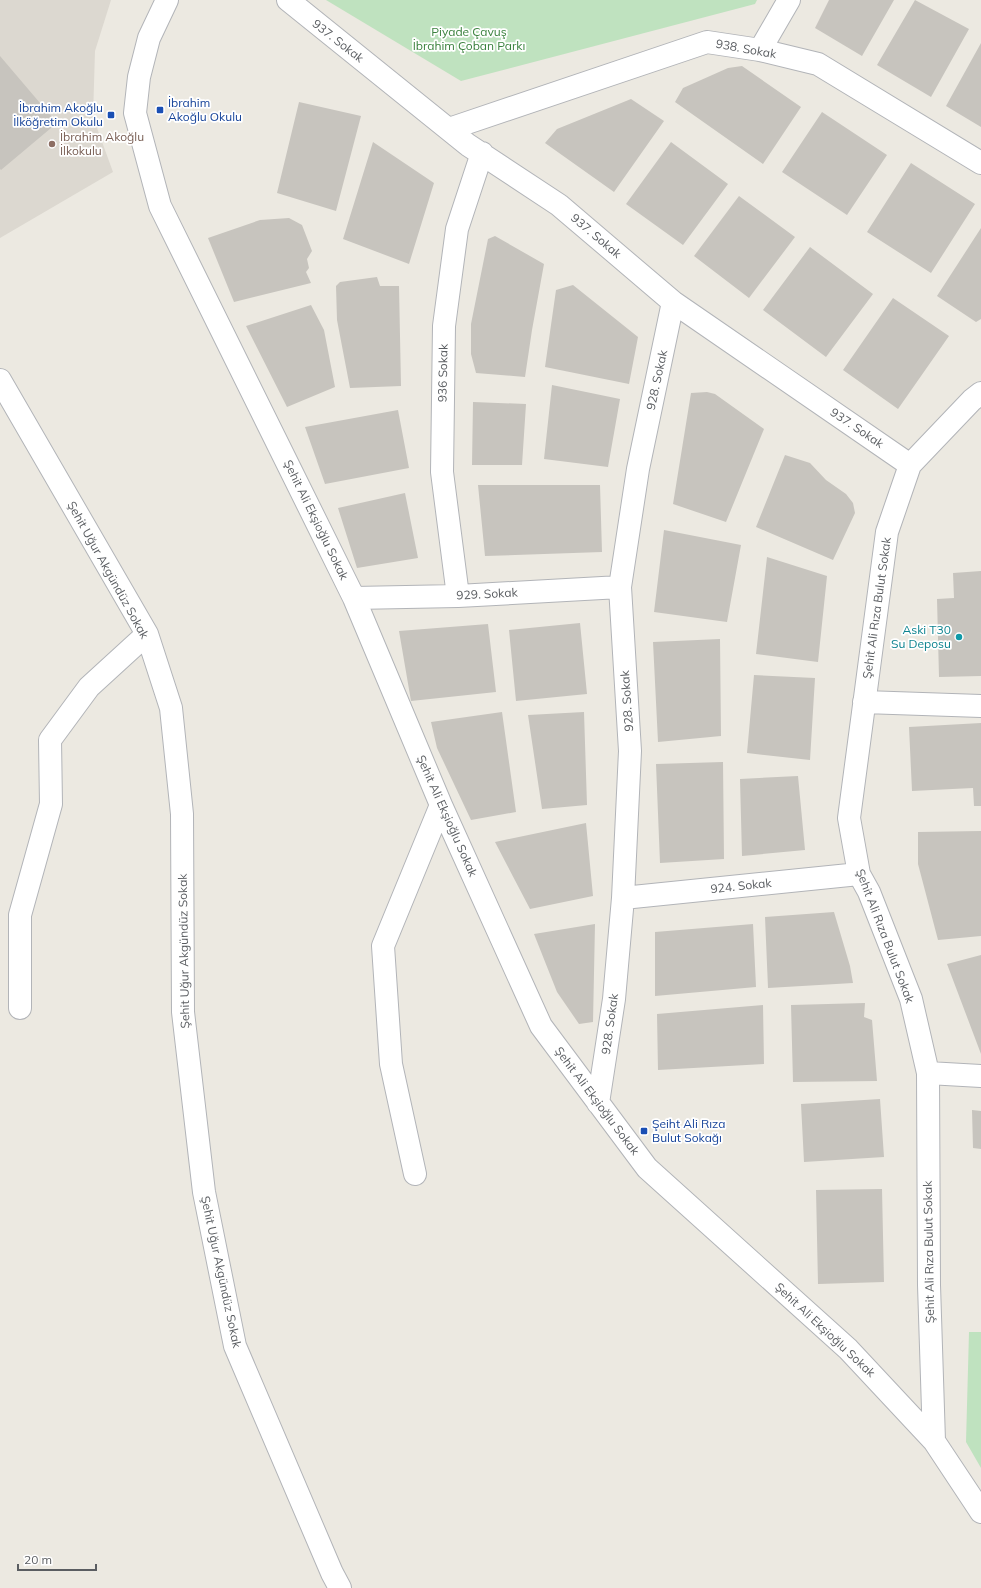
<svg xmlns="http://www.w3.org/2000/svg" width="981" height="1588" font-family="Mulish,sans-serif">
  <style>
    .education { fill: #dcd8d0 }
    .green { fill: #bfe2bf }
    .building { fill: #c7c4be }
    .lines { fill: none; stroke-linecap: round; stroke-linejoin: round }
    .street-casing { stroke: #b2b4b8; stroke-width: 24 }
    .street { stroke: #fff; stroke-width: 22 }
    .transit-dot { fill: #1a4fb4; stroke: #fff; stroke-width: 1.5 }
    .education-dot { fill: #8d6e63; stroke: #fff; stroke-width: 1.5 }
    .culture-dot { fill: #0f9aa8; stroke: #fff; stroke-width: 1.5 }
    .labels { text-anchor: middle; stroke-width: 3.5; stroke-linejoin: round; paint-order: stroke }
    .park-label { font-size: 12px; fill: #3a813d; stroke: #fff }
    .street-label { font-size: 12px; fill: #5a5d61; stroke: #fff }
    .transit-label { font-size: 12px; fill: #164399; stroke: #fff; text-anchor: start }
    .education-label { font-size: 12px; fill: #785e54; stroke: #fff; text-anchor: start }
    .culture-label { font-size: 12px; fill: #0d838f; stroke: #fff; text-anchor: end }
  </style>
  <rect width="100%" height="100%" fill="#ece9e1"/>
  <path class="education" d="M 0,0 L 111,0 L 95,51 L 93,117 L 113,172 L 0,238 Z"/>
  <path class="green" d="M 326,0 L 757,0 L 755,4 L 461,81 Z
    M 969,1332 L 981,1332 L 981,1468 L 966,1442 Z"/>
  <path class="building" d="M 829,0 L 894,0 L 862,56 L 815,28 Z
    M 915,0 L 969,29 L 931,97 L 877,65 Z
    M 981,43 L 981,127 L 946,106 Z
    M 0,56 L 57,123 L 1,170 L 0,169 Z
    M 742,66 L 801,107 L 763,164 L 675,102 L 683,88 L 728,68 Z
    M 631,99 L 664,121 L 614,192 L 545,143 L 557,129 Z
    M 299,102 L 361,116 L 336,211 L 277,193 Z
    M 822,112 L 887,155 L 847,215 L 782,172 Z
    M 373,142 L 434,183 L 409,264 L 343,239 Z
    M 671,142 L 728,184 L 683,245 L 626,204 Z
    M 911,163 L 975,204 L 931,273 L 867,232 Z
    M 739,196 L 795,237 L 749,298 L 694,256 Z
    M 289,218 L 302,225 L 312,251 L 307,259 L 309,268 L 306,272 L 311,283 L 234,302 L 208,238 L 260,220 Z
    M 981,228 L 981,319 L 976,322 L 937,296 Z
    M 495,236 L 544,264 L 532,330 L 525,377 L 476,373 L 471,354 L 471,324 L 488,239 Z
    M 810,247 L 873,294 L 826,357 L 763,310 Z
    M 377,277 L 380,286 L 399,286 L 401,386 L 350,388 L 337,320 L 336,286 L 340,282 Z
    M 573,285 L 638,337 L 629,384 L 545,367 L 556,290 Z
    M 893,298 L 949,336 L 898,409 L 843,370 Z
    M 311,305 L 324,330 L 335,387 L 287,407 L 246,326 Z
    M 552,385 L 620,399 L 608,467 L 544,459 Z
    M 707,392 L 715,394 L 764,429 L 726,522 L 673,504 L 691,393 Z
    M 473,402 L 526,404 L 522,465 L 472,465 Z
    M 398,410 L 409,468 L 325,484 L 305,427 Z
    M 785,455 L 810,463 L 826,480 L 846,494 L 853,503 L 855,513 L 833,560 L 756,527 Z
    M 478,485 L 600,485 L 602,552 L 485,556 Z
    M 405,493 L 418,558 L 357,568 L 338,508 Z
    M 664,530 L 741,545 L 727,622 L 654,612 Z
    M 767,557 L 827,576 L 818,662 L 756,654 Z
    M 981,571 L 981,676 L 939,677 L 937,599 L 954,598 L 953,573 Z
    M 580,623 L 587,694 L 516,701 L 509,630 Z
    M 488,624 L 496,692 L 411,701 L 399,631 Z
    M 720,639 L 721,736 L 658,742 L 653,642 Z
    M 754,675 L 815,678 L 810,760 L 747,753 Z
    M 502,712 L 516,812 L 471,820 L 437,748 L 431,722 Z
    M 584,712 L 587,805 L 542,809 L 528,715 Z
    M 981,723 L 981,806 L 974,806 L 973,788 L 912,791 L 909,727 Z
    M 723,762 L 724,859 L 660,863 L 656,764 Z
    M 798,776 L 805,850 L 742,856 L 740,779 Z
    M 586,823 L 593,896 L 530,909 L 495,842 Z
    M 981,831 L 981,936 L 938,940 L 918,864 L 918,832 Z
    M 834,912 L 850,966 L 853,983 L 768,988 L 765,917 Z
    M 595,924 L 593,1022 L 579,1024 L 557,992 L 534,934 Z
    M 753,924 L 756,987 L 655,996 L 655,932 Z
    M 981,955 L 981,1054 L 947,964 Z
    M 865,1003 L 864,1017 L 872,1020 L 877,1081 L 793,1082 L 791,1005 Z
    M 763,1005 L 764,1064 L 658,1070 L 657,1014 Z
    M 880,1099 L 884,1157 L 804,1162 L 801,1104 Z
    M 972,1110 L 981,1111 L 981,1149 L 973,1148 Z
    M 882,1189 L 884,1282 L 818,1284 L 816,1190 Z"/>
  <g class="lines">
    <g class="street-casing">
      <path id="street" d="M 167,0 L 149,38 L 139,77 L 135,113 L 160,206 L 354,598 L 441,805 L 541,1026 L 647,1168 L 848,1349 L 934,1441 L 981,1512
        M 288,0 L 468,145 L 559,205 L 673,302 L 910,465
        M 760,50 L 789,0
        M 449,129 L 707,42 L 760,50 L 818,64 L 981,163
        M 0,380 L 147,634 L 171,708 L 182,814 L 183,1012 L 204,1192 L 235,1346 L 332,1573 L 340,1588
        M 458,596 L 442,472 L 444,326 L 457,229 L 482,153
        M 354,598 L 458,596 L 620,587
        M 864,702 L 981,706
        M 623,898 L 859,874
        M 20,1008 L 20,915 L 51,804 L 50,740 L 89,687 L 147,634
        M 928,1073 L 981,1076
        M 598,1103 L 614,999 L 623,898 L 630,751 L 620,587 L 638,469 L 673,302
        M 415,1174 L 391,1064 L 383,946 L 441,805
        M 934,1441 L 929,1285 L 928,1073 L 911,999 L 869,892 L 859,874 L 849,818 L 887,532 L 910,465 L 972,400 L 981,393"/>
    </g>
    <use href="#street" class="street"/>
  </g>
  <g class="transit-dot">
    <rect x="156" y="106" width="8" height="8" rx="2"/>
    <rect x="107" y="111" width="8" height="8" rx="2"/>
    <rect x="640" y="1127" width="8" height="8" rx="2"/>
  </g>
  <circle class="education-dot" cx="52" cy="144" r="4"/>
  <circle class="culture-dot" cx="959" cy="637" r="4"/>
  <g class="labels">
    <g class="park-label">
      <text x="469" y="36">Piyade Çavuş<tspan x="469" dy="14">İbrahim Çoban Parkı</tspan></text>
    </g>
    <g class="street-label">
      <text transform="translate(338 41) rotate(38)" y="4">937. Sokak</text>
      <text transform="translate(746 49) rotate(10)" y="4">938. Sokak</text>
      <text transform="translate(596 236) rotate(40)" y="4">937. Sokak</text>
      <text transform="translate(443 373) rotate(-89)" y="4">936 Sokak</text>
      <text transform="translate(657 380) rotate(-78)" y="4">928. Sokak</text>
      <text transform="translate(857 428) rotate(34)" y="4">937. Sokak</text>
      <text transform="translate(316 520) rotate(64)" y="4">Şehit Ali Ekşioğlu Sokak</text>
      <text transform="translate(108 570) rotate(61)" y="4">Şehit Uğur Akgündüz Sokak</text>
      <text transform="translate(487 594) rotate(-3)" y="4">929. Sokak</text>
      <text transform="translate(877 608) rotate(-82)" y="4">Şehit Ali Rıza Bulut Sokak</text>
      <text transform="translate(627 701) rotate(-94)" y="4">928. Sokak</text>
      <text transform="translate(447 816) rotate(66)" y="4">Şehit Ali Ekşioğlu Sokak</text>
      <text transform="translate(741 886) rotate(-6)" y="4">924. Sokak</text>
      <text transform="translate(885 936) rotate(69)" y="4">Şehit Ali Rıza Bulut Sokak</text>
      <text transform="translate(184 951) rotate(-91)" y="4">Şehit Uğur Akgündüz Sokak</text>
      <text transform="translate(610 1024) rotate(-82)" y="4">928. Sokak</text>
      <text transform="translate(597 1101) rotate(53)" y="4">Şehit Ali Ekşioğlu Sokak</text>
      <text transform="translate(929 1252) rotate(-91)" y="4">Şehit Ali Rıza Bulut Sokak</text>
      <text transform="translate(221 1272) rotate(78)" y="4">Şehit Uğur Akgündüz Sokak</text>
      <text transform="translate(825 1330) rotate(43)" y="4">Şehit Ali Ekşioğlu Sokak</text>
    </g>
    <g class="transit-label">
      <text x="168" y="107">İbrahim<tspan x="168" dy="14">Akoğlu Okulu</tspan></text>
      <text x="103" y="112" text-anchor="end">İbrahim Akoğlu<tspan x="103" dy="14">İlköğretim Okulu</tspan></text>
      <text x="652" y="1128">Şeiht Ali Rıza<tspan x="652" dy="14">Bulut Sokağı</tspan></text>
    </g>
    <g class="education-label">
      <text x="60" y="141">İbrahim Akoğlu<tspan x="60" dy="14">İlkokulu</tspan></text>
    </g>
    <g class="culture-label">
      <text x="951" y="634">Aski T30<tspan x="951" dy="14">Su Deposu</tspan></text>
    </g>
  </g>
  <path d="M18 1564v6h78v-6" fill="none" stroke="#5a5d61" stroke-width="2"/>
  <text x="24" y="1564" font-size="12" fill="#5a5d61" stroke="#ffffff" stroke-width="3" paint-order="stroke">20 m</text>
</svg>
